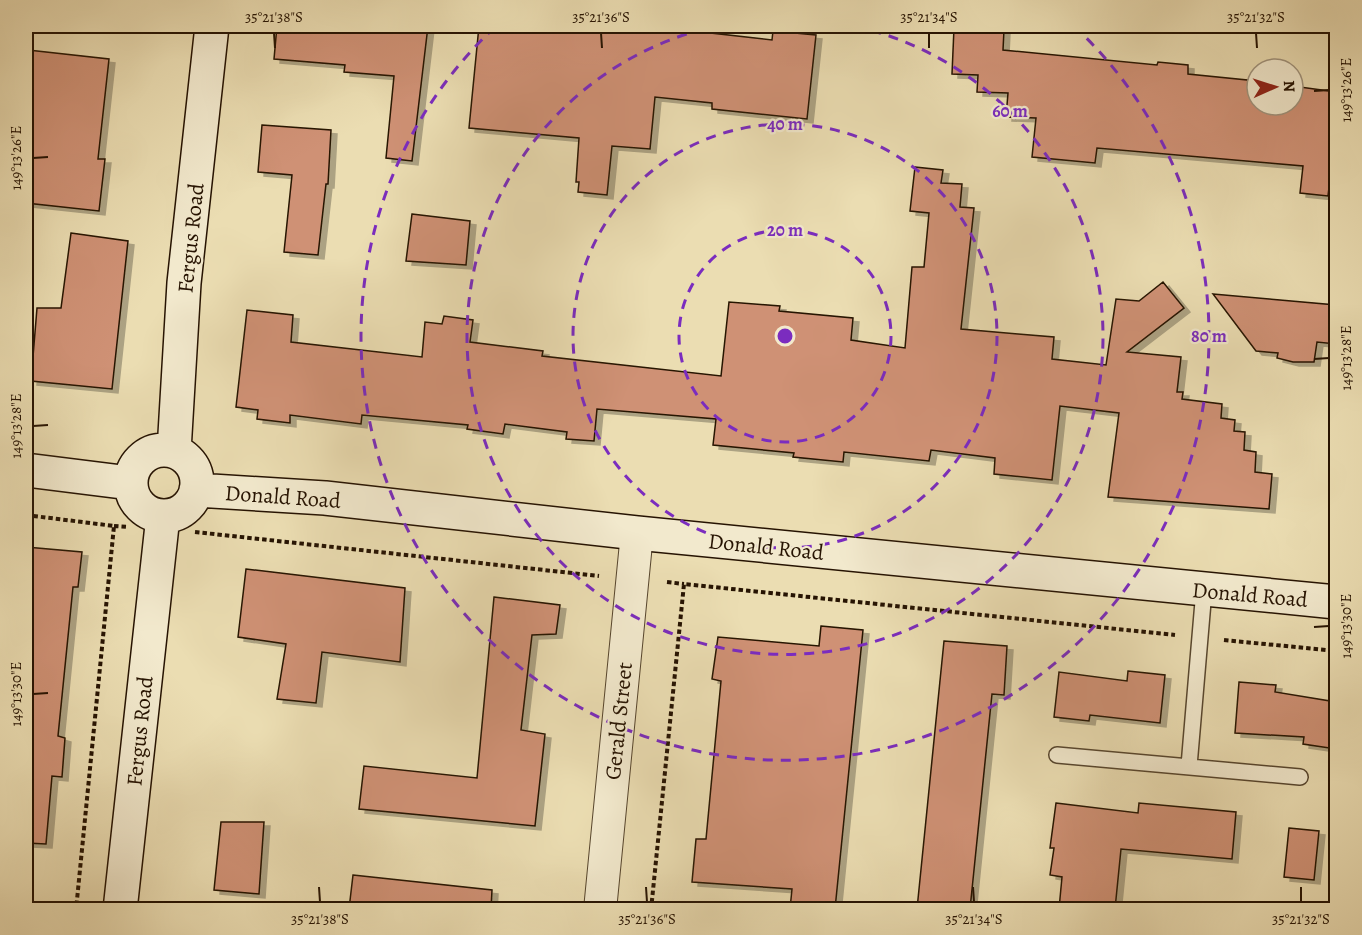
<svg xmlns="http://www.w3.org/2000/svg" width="1362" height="935" font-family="Alegreya,serif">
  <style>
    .building { fill: #cf9175; stroke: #261302; stroke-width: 1.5; filter: url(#shadow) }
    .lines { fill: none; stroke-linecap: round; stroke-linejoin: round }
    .lane-casing { stroke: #57462e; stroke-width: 18 }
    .street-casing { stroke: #57462e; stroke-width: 34 }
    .secondary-casing { stroke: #261302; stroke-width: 36 }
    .path { stroke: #261302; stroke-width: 4; stroke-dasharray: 4.5 3; stroke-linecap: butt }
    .lane { stroke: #f2e9cd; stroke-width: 15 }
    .street { stroke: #f2e9cd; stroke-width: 32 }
    .secondary { stroke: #f2e9cd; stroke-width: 33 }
    .ticks { fill: none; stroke: #261302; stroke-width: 2 }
    .ring { fill: none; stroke: #7b2cbf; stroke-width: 3; stroke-dasharray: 10 8 }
    .labels { text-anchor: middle; stroke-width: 4.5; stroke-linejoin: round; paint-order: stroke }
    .street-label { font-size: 22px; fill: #261302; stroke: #f2e9cd }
    .centre { fill: #7b2cbf; stroke: #f2e9cd; stroke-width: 3 }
    .ring-label { font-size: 18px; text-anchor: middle; font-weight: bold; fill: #7b2cbf; stroke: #f2e9cd; stroke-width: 4.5; stroke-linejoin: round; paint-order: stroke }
    .neatline { fill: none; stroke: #261302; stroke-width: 2 }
    .ticks-label { font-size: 15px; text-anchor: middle; fill: #261302 }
  </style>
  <defs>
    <filter id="shadow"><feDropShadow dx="6" dy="4" stdDeviation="0" flood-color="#0004"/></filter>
  </defs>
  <rect width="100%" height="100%" fill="#ebddb2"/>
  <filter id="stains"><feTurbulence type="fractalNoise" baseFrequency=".00333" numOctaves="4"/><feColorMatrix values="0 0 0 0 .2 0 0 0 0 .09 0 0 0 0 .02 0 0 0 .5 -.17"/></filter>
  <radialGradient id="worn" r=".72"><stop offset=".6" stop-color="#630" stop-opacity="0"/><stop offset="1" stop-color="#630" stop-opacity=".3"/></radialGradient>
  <path class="building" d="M 277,26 L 428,26 L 412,161 L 386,158 L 394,76 L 344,72 L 345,65 L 274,59 Z
    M 479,26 L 697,26 L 712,27 L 711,33 L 772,40 L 773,31 L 816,35 L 807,119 L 712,109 L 712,103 L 655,97 L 650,149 L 612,146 L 607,195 L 578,192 L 579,182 L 576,182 L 579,138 L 469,128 Z
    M 954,28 L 1004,30 L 1003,50 L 1157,65 L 1158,62 L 1188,65 L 1188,74 L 1257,81 L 1257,105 L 1293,105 L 1293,86 L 1336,92 L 1336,126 L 1328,196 L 1300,193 L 1303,166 L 1097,148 L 1095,163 L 1032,157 L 1036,118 L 1006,117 L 1008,93 L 977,92 L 978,75 L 952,74 Z
    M 28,50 L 109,59 L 98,159 L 105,159 L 99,211 L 26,203 L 26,73 Z
    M 262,125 L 331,130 L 328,184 L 326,184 L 318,255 L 284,252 L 292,175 L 258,172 Z
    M 915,167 L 943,170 L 941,183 L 962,184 L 960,207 L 974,208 L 961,329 L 1054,337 L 1052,359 L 1106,365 L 1116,299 L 1139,301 L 1163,282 L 1184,308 L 1127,352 L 1181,357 L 1177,392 L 1183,392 L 1182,399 L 1222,404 L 1221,418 L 1235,420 L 1234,431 L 1245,432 L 1244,450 L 1256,452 L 1255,472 L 1272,474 L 1269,509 L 1108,497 L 1119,413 L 1060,406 L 1052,480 L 994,474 L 995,458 L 931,450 L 929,461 L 844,452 L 843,462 L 793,457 L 794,453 L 713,445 L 716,419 L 597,409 L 594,441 L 566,439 L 567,432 L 505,424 L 503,434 L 467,429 L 468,425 L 362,415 L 361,424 L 290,415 L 290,423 L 257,419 L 258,410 L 236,407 L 247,310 L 293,315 L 291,342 L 422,357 L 425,322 L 442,324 L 444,316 L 473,320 L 470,342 L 543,351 L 542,356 L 721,376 L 729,302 L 780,306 L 779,311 L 853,318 L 851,340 L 905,348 L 912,267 L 924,267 L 929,213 L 910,211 Z
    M 412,214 L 470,221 L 466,265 L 406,261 Z
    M 71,233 L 128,241 L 112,389 L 31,381 L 37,308 L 61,308 Z
    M 1213,294 L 1336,305 L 1336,344 L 1317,342 L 1314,362 L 1293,362 L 1277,358 L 1278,353 L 1256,351 Z
    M 26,547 L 82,552 L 78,587 L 73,587 L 58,736 L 65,738 L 62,777 L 52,776 L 46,844 L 26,843 Z
    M 246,569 L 405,588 L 400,662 L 322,652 L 316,703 L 277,699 L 286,644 L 238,637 Z
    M 494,597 L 560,605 L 556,634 L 532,635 L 521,730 L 545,734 L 535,826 L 359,809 L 364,766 L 477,778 Z
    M 821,626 L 863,630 L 835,909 L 790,909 L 792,889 L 692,882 L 696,839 L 706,839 L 721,681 L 712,679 L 718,637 L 819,646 Z
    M 944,641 L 1007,646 L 1004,695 L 992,694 L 970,909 L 917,909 Z
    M 1128,671 L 1165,675 L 1160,723 L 1090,715 L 1089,721 L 1054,717 L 1059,672 L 1127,681 Z
    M 1239,682 L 1276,685 L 1275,692 L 1336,702 L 1336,749 L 1303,744 L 1304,737 L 1235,733 Z
    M 1056,803 L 1138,813 L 1139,803 L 1236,812 L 1232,859 L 1121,849 L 1115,909 L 1059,909 L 1062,877 L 1050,875 L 1054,848 L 1050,848 Z
    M 221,822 L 264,822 L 259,894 L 214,890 Z
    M 1289,828 L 1319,831 L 1314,880 L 1284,877 Z
    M 353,875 L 492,890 L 491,909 L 349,909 Z"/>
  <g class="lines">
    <g class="lane-casing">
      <path id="lane" d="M 1057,755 L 1300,777
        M 1189,766 L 1204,590"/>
    </g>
    <g class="street-casing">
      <path id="street" d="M 600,910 L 637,533"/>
    </g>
    <g class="secondary-casing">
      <path id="secondary" d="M131 483a33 33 0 1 1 66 0a33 33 0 1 1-66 0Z
        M 174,451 L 184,283 L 212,26
        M 26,470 L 130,483
        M 196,490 L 325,498 L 637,533 L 1336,602
        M 120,910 L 163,516"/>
    </g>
    <path class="path" d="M 26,515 L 114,526 L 76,910
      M 114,526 L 128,527
      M 195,532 L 599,576
      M 667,582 L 684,584
      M 1224,640 L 1336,651
      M 651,910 L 684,584 L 1175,635"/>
    <use href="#lane" class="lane"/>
    <use href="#street" class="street"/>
    <use href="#secondary" class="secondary"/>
  </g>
  <path class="ticks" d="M 274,33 L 275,48M 601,33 L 602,48M 929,33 L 929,48M 1256,33 L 1257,48M 1314,91 L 1329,90M 33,158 L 48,157M 1314,359 L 1329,358M 33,426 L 48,425M 1314,627 L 1329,626M 33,694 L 48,693M 319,887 L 320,902M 646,887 L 647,902M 973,887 L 974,902M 1301,887 L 1301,902"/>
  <g class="ring">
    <circle cx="785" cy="336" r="106"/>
    <circle cx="785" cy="336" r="212"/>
    <path d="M854 26A318 318 0 1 1 716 26"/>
    <path d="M1074 26A424 424 0 1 1 496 26"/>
  </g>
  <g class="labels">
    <g class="street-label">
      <text transform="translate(190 238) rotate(-84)" y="8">Fergus Road</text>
      <text transform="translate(283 496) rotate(4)" y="8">Donald Road</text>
      <text transform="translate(766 546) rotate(6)" y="8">Donald Road</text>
      <text transform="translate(1250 594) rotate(5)" y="8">Donald Road</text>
      <text transform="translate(618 721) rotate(-84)" y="8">Gerald Street</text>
      <text transform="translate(139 731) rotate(-84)" y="8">Fergus Road</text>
    </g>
  </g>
  <circle cx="785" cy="336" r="9" class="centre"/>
  <g class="ring-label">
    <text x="1010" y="117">60 m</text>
    <text x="785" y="130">40 m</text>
    <text x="785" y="236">20 m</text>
    <text x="1209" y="342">80 m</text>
  </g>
  <rect width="1362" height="935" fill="none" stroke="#ebddb2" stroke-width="66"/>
  <g transform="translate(1275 87) rotate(87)"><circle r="28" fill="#f2e9cd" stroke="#a0937c" stroke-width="1.5"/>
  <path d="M0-4.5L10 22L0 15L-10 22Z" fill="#8f2418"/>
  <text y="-9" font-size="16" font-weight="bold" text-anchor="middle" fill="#261302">N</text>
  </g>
  <rect x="33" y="33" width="1296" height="869" class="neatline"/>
  <g class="ticks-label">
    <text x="274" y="22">35°21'38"S</text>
    <text x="601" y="22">35°21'36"S</text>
    <text x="929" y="22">35°21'34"S</text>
    <text x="1256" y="22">35°21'32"S</text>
    <text transform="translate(1346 90) rotate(-90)" y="5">149°13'26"E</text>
    <text transform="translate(16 158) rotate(-90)" y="5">149°13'26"E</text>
    <text transform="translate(1346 358) rotate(-90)" y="5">149°13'28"E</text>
    <text transform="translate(16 426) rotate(-90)" y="5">149°13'28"E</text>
    <text transform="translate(1346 626) rotate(-90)" y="5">149°13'30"E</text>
    <text transform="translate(16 694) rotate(-90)" y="5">149°13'30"E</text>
    <text x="320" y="924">35°21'38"S</text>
    <text x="647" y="924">35°21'36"S</text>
    <text x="974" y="924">35°21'34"S</text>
    <text x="1301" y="924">35°21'32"S</text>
  </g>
  <rect width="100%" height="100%" filter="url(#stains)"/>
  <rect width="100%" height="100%" fill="url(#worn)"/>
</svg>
